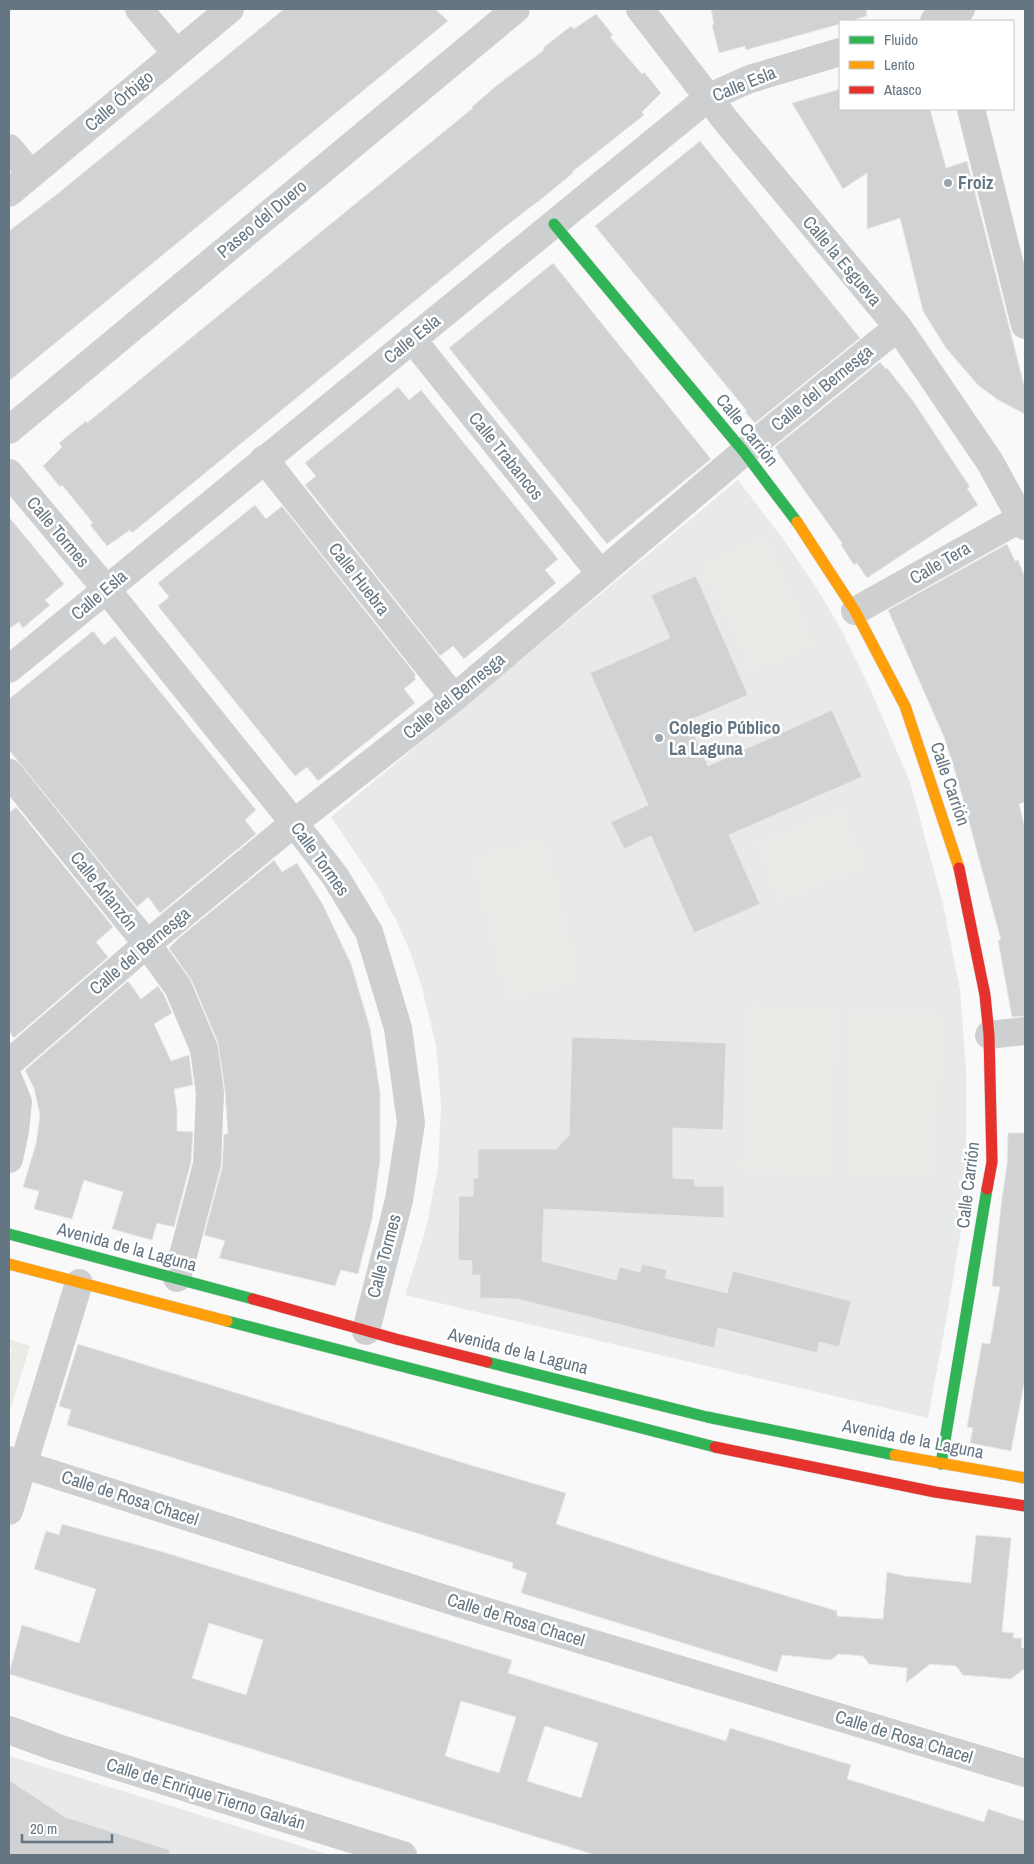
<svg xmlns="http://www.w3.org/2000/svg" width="1034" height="1864" font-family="'Archivo Narrow',sans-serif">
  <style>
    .built { fill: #e8e9e9 }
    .green { fill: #e8ebe6 }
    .building { fill: #d0d2d3; stroke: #e8e8e8; fill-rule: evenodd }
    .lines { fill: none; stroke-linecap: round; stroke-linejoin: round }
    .fast-casing { stroke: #d5d6d7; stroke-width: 12 }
    .slow-casing { stroke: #d5d6d7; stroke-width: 12 }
    .jam-casing { stroke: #d5d6d7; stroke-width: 12 }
    .street { stroke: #cecfd0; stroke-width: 28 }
    .fast { stroke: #30b455; stroke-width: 11 }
    .slow { stroke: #ff9f0a; stroke-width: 11 }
    .jam { stroke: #e5322d; stroke-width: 11 }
    .poi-dot { fill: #99a4ac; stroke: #fff; stroke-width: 2 }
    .labels { text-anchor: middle; stroke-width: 5; stroke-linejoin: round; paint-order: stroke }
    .street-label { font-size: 18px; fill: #657683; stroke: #fff }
    .poi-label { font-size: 18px; font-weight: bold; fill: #657683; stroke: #fff; text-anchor: start }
  </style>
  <rect width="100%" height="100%" fill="#f9f9f9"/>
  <path class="built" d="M 738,480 L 786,543 L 818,590 L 842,631 L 872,693 L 910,782 L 944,908 L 960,990 L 966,1068 L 966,1164 L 961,1231 L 947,1316 L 928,1418 L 405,1295 L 426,1229 L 438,1167 L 441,1105 L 436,1045 L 422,988 L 411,954 L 397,922 L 375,882 L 331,817 Z
    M 9,1756 L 330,1855 L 9,1855 Z"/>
  <path class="green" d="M 766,538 L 813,645 L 751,671 L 703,564 Z
    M 842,810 L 864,866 L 779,900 L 757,843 Z
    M 544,840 L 579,981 L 508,999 L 473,858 Z
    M 748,1006 L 836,1009 L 829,1175 L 742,1171 Z
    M 851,1011 L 940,1014 L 934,1177 L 846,1174 Z
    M 9,1339 L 30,1346 L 9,1414 L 9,1360 L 12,1348 L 9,1346 Z"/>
  <path class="building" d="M 284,9 L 435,9 L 448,21 L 9,381 L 9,231 L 56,195 Z
    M 711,9 L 866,9 L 867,16 L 850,21 L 840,21 L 840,24 L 746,50 L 745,46 L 719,53 L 712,25 L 714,24 Z
    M 596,14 L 613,35 L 610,37 L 642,74 L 644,72 L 661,93 L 642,112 L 644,115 L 572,172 L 573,173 L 545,196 L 506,226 L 132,533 L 130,530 L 107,546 L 90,525 L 93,523 L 62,485 L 60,487 L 43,466 L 62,447 L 59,443 L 86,421 L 87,423 L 268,275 L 473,108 L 472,107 L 496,86 L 544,50 L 543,48 L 571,26 L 574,29 Z
    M 840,89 L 840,109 L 930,109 L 946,168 L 967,161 L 1025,389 L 1025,414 L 998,400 L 978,385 L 946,348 L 923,311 L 900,218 L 867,229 L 867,173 L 843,189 L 792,103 Z
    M 700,141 L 860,338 L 755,423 L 745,412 L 747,411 L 595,226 Z
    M 553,263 L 711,459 L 607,544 L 449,348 Z
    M 880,362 L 886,369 L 887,368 L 913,401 L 970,487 L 967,488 L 978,505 L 867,578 L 857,563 L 854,565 L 841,545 L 842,543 L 777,452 L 778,451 L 775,447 Z
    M 398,387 L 409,400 L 421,390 L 558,559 L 545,570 L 556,583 L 464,659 L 453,646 L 440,656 L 305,485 L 316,476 L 305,463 Z
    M 255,505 L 266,519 L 282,506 L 416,675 L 414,677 L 416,679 L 404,689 L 415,703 L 318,781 L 307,767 L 295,776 L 158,606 L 169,597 L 158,583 Z
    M 9,517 L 64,584 L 45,600 L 50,605 L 23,628 L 19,622 L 9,629 Z
    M 1007,544 L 1015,561 L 1018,560 L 1025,577 L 1025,802 L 1019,804 L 1025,828 L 1025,1016 L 1012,1017 L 998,940 L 1001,940 L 958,781 L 944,737 L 888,610 Z
    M 696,576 L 748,695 L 688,721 L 708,766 L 832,710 L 862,777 L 729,835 L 760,904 L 694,933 L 651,836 L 624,849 L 611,822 L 648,805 L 590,673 L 670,638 L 651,595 Z
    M 93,631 L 104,645 L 115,636 L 256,810 L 245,820 L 256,834 L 160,913 L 148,897 L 137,907 L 9,750 L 9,699 Z
    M 16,807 L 113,927 L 96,942 L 108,957 L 14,1038 L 9,1031 L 9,813 Z
    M 274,860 L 282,872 L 297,863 L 323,905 L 351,964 L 370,1028 L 380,1092 L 380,1160 L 372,1219 L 358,1274 L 341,1270 L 335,1286 L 219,1258 L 225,1241 L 204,1235 L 222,1168 L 224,1134 L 228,1134 L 225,1091 L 218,1043 L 192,981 L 169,948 L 180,937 Z
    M 128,981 L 141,999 L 158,986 L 164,995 L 172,1013 L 154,1024 L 171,1061 L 189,1055 L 193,1085 L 174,1089 L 177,1110 L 177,1131 L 193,1132 L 191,1162 L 174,1227 L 157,1223 L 152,1240 L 112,1229 L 123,1192 L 84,1180 L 72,1219 L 34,1209 L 39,1191 L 23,1187 L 36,1144 L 40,1115 L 34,1088 L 25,1070 Z
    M 572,1037 L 726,1043 L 723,1130 L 673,1128 L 673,1178 L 694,1179 L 695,1186 L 724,1186 L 724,1218 L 544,1209 L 542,1261 L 616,1280 L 620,1267 L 640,1272 L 642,1264 L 667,1270 L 665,1278 L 727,1293 L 733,1271 L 851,1301 L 839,1347 L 819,1342 L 817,1353 L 718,1328 L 714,1348 L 517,1299 L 480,1298 L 480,1275 L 472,1275 L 472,1261 L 458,1260 L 459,1196 L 473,1196 L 473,1178 L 478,1178 L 478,1149 L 556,1149 L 569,1135 Z
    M 1008,1133 L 1025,1133 L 1025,1379 L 1011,1451 L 970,1443 L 973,1428 L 967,1427 L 982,1343 L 990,1344 L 1000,1287 L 992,1286 L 1002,1198 L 1007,1165 Z
    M 78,1344 L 467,1464 L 566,1493 L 556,1524 L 686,1566 L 837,1611 L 837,1616 L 883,1619 L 887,1572 L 905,1576 L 971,1583 L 976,1535 L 1011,1538 L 1002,1632 L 1014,1633 L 1013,1638 L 1022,1638 L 1021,1648 L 1025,1648 L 1025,1668 L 1011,1679 L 963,1675 L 956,1666 L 930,1664 L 906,1683 L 907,1668 L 869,1664 L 863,1656 L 838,1654 L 831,1660 L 782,1655 L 777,1672 L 521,1593 L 527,1573 L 512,1568 L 513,1563 L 67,1425 L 71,1410 L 59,1406 Z
    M 62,1524 L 163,1552 L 512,1660 L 508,1673 L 726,1741 L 730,1728 L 851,1765 L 847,1779 L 984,1822 L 988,1809 L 1025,1821 L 1025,1855 L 595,1855 L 9,1674 L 22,1625 L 79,1643 L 96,1589 L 34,1569 L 46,1531 L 59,1535 ZM 209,1623 L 263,1640 L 246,1695 L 192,1678 ZM 461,1701 L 516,1717 L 499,1773 L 445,1756 ZM 545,1726 L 598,1743 L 581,1798 L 527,1781 Z
    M 9,1780 L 65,1817 L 170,1850 L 169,1855 L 9,1855 Z"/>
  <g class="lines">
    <g class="fast-casing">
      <path id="fast" d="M 554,224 L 744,452 L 797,522
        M 9,1234 L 253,1299
        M 227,1321 L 715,1447
        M 487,1362 L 707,1417 L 895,1455
        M 941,1464 L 987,1189"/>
    </g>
    <g class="slow-casing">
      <path id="slow" d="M 797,522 L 855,611 L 905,706 L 959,868
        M 9,1264 L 227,1321
        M 895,1455 L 1025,1478"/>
    </g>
    <g class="jam-casing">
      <path id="jam" d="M 959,868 L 985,995 L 989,1035 L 992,1162 L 987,1189
        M 253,1299 L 396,1339 L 487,1362
        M 715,1447 L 935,1492 L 1025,1506"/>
    </g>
    <path class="street" d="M 139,9 L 176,53
      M 640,9 L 727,122 L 898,327 L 990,462 L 1025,526
      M 934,21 L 961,9
      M 971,109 L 1025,325
      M 9,148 L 31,174
      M 9,193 L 230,9
      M 412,339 L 600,573
      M 9,430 L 516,9
      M 264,459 L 454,698
      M 9,473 L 106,589 L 294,823 L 335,876 L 369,932 L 398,1028 L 411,1123 L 399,1200 L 366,1331
      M 855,611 L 1025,516
      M 9,669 L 709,97 L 750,79 L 840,52
      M 9,773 L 147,944 L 178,987 L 204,1049 L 210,1093 L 207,1164 L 177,1278
      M 989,1035 L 1025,1031
      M 9,1063 L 147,944 L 294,823 L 454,698 L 744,452 L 898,327
      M 9,1080 L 18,1102 L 15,1131 L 9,1159
      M 9,1460 L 458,1603 L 1025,1773
      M 9,1511 L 79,1283
      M 9,1730 L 55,1747 L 403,1855"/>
    <use href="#fast" class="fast"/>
    <use href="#slow" class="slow"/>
    <use href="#jam" class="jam"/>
  </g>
  <g class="poi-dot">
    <circle cx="948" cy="183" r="5"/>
    <circle cx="659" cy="738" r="5"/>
  </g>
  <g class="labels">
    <g class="street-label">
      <text transform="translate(744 84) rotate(-22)" y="6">Calle Esla</text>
      <text transform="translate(119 101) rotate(-40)" y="6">Calle Órbigo</text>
      <text transform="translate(262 219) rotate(-40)" y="6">Paseo del Duero</text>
      <text transform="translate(842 261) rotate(50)" y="6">Calle la Esgueva</text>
      <text transform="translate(412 339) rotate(-39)" y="6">Calle Esla</text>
      <text transform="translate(822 388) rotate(-39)" y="6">Calle del Bernesga</text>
      <text transform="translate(747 430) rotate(51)" y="6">Calle Carrión</text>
      <text transform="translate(506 456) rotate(51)" y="6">Calle Trabancos</text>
      <text transform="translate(58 532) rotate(50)" y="6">Calle Tormes</text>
      <text transform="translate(940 563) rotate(-30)" y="6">Calle Tera</text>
      <text transform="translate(359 579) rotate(52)" y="6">Calle Huebra</text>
      <text transform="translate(99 595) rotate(-40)" y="6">Calle Esla</text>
      <text transform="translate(454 696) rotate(-39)" y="6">Calle del Bernesga</text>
      <text transform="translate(950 784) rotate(71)" y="6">Calle Carrión</text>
      <text transform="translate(320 859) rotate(54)" y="6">Calle Tormes</text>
      <text transform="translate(104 891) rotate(51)" y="6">Calle Arlanzón</text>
      <text transform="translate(140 951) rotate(-40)" y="6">Calle del Bernesga</text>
      <text transform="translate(968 1185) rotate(-83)" y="6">Calle Carrión</text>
      <text transform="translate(127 1247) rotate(15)" y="6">Avenida de la Laguna</text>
      <text transform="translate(384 1256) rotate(-75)" y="6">Calle Tormes</text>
      <text transform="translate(518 1351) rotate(14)" y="6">Avenida de la Laguna</text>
      <text transform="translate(913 1439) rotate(11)" y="6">Avenida de la Laguna</text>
      <text transform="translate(130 1498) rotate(18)" y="6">Calle de Rosa Chacel</text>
      <text transform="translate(516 1620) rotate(17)" y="6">Calle de Rosa Chacel</text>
      <text transform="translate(904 1737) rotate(17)" y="6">Calle de Rosa Chacel</text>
      <text transform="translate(206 1794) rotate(17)" y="6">Calle de Enrique Tierno Galván</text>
    </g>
    <g class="poi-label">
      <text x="958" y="189">Froiz</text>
      <text x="669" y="734">Colegio Público<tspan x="669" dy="21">La Laguna</tspan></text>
    </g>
  </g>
  <rect width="1034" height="1864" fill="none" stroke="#657683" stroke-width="20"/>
  <rect x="839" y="20" width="175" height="90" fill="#ffffff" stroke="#c1c8cd"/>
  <rect x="849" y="36" width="25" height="8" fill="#30b455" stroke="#c1c8cd"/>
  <text x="884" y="45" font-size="15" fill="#657683">Fluido</text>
  <rect x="849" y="61" width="25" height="8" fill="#ff9f0a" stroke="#c1c8cd"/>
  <text x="884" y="70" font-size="15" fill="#657683">Lento</text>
  <rect x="849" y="86" width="25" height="8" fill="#e5322d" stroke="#c1c8cd"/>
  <text x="884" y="95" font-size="15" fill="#657683">Atasco</text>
  <path d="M22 1834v8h90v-8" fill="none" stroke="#657683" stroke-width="2.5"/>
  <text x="30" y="1834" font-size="15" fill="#657683" stroke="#ffffff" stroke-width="4" paint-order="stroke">20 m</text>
</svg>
